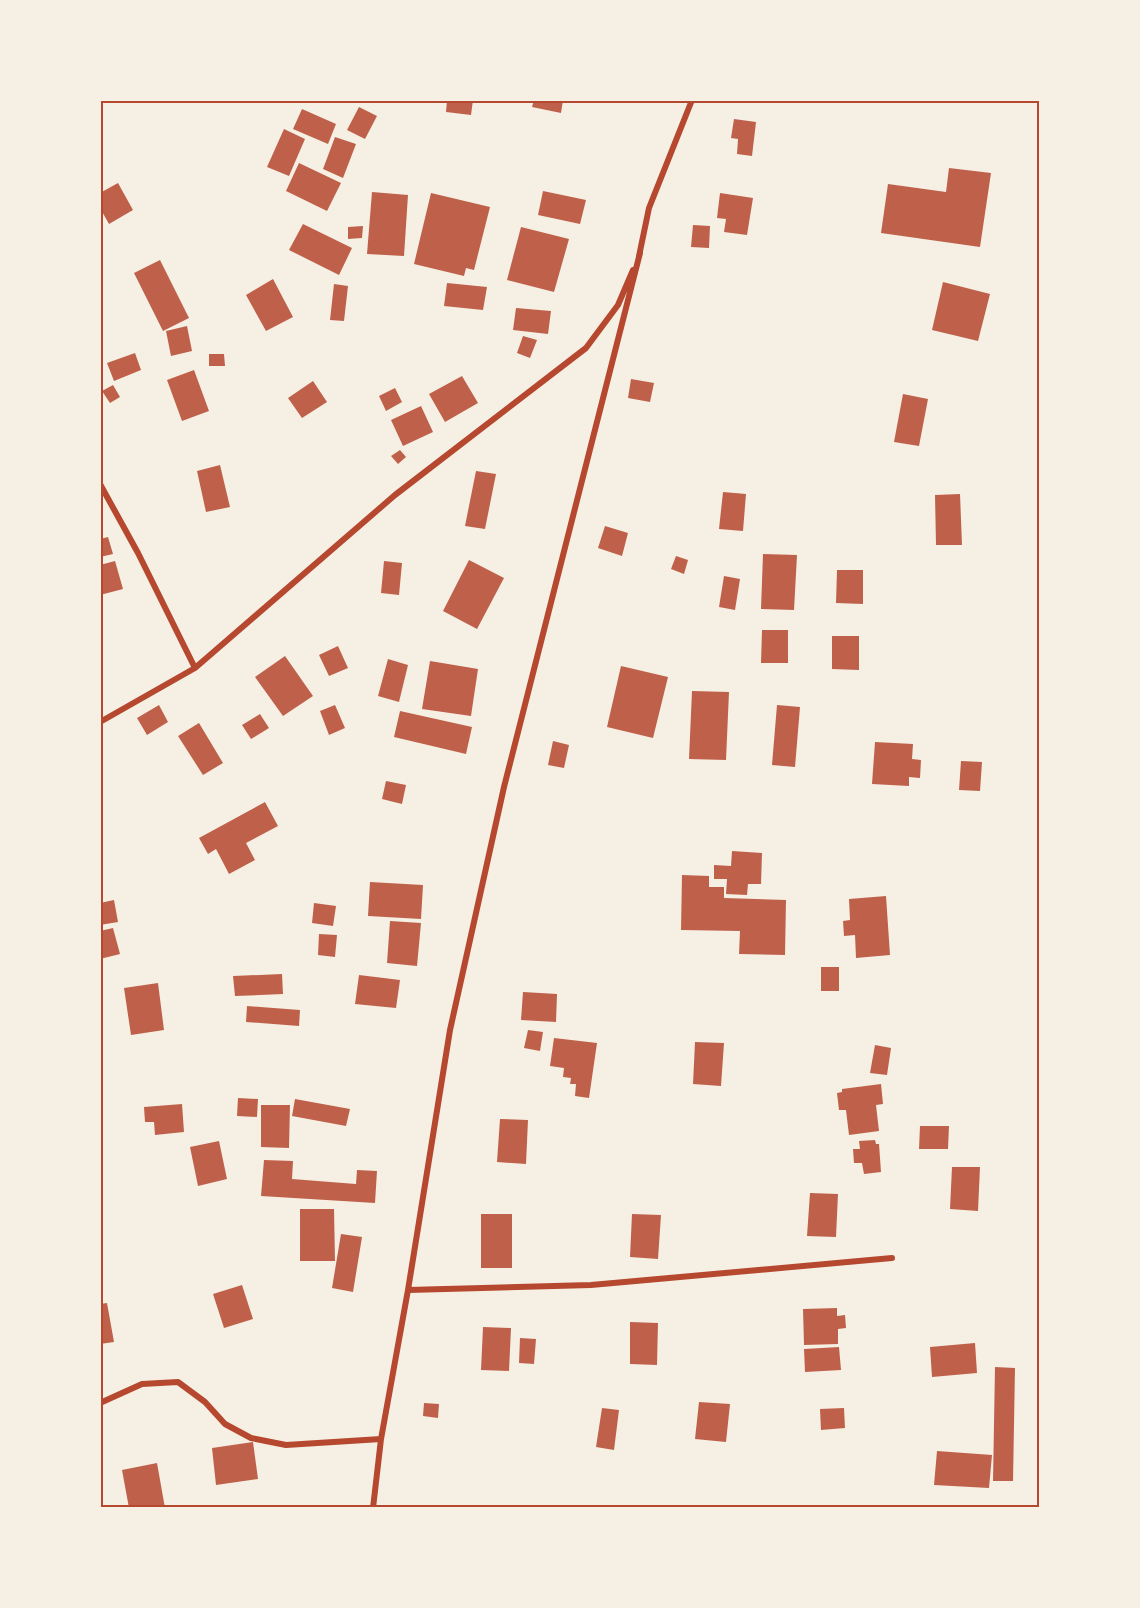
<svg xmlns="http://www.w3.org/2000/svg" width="1140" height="1608" font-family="Commissioner,sans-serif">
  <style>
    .building { fill: #bf614a }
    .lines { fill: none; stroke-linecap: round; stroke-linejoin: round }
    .minor { stroke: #b5482f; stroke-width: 6 }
    .neatline { fill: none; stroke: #b5482f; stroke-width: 2 }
  </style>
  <rect width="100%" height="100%" fill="#f6efe4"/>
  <path class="building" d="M 447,100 L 473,100 L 471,115 L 446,112 Z
    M 534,100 L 563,100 L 561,113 L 532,107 Z
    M 359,107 L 377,116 L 365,139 L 347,130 Z
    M 302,109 L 336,124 L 328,144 L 293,129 Z
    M 734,119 L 756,122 L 752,156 L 737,154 L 738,139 L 731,138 Z
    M 284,129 L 305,139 L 289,176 L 267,167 Z
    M 335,137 L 356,144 L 343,178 L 323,169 Z
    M 299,163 L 341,183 L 327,211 L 286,191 Z
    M 949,168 L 991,173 L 980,247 L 881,233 L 888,184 L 946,192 Z
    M 118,183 L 133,210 L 109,224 L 100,208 L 100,193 Z
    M 543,191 L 586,200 L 580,224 L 538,215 Z
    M 372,192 L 408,195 L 404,256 L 367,254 Z
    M 431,193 L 490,207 L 474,270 L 466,268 L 464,276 L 414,264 Z
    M 720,193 L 753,198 L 747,235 L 724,232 L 726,219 L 717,218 Z
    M 303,224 L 352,248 L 339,275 L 289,250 Z
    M 693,225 L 710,226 L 709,248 L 691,247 Z
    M 363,226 L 362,238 L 348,239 L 348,227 Z
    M 521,227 L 569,239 L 554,292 L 507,280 Z
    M 160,260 L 189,318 L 163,331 L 134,273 Z
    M 273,279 L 293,317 L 266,331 L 246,295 Z
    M 943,282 L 990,294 L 978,341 L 932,330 Z
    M 447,283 L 487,287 L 483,310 L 444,306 Z
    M 334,284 L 348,286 L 344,321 L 330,320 Z
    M 516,308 L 551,311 L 548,334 L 513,330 Z
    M 187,326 L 192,351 L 171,356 L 166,331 Z
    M 523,336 L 537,340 L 530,358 L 517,353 Z
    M 135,353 L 141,370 L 114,381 L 107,363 Z
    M 209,354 L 224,354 L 225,366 L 209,366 Z
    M 194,370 L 209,411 L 182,421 L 167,380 Z
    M 462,376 L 478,403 L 445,422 L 429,394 Z
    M 631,379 L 654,383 L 650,402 L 628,398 Z
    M 313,381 L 327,402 L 302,418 L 288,398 Z
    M 113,385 L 120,397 L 110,403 L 102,391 Z
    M 395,388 L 402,402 L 386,411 L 379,396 Z
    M 903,394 L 928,399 L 919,446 L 894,442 Z
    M 421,406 L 433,432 L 403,446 L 391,420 Z
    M 400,450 L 406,457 L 398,464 L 391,456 Z
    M 220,465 L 230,507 L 206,512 L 197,471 Z
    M 476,471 L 496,474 L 485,529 L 465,526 Z
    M 723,492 L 746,494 L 743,531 L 719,529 Z
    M 960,494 L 962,545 L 936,545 L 935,495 Z
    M 605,526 L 628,533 L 622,556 L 598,548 Z
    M 108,537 L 113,554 L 100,557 L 100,539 Z
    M 763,554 L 797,555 L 794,610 L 761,609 Z
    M 676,556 L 688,560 L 684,574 L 671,569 Z
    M 469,560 L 504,578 L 477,629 L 443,611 Z
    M 115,561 L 123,589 L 100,595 L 100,565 Z
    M 384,561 L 402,563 L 399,595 L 381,593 Z
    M 837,570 L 863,570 L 863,604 L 836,603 Z
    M 724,576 L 740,579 L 735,610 L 719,607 Z
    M 762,630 L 788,630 L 788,663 L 761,663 Z
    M 832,636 L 859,636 L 859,670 L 832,669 Z
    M 338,646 L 348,668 L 329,676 L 319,655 Z
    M 285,656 L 313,696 L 283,716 L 255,677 Z
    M 388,659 L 408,665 L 399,702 L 378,696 Z
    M 430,661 L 478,669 L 471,716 L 422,709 Z
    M 621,666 L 668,677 L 653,738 L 607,727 Z
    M 692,691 L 729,692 L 726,760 L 689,759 Z
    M 159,705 L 168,722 L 147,735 L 137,718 Z
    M 335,705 L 345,728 L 329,735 L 320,711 Z
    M 777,705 L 800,707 L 795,767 L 772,765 Z
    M 400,711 L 472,727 L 466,754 L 394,737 Z
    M 260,714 L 269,728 L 251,739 L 242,725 Z
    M 199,723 L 223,763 L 203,775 L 178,736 Z
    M 553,741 L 569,745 L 564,768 L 548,765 Z
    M 875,742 L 913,744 L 912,759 L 921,760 L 920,778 L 909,777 L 909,786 L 872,784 Z
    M 961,761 L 982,762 L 980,791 L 959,790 Z
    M 386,781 L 406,785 L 402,804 L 382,799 Z
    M 265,802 L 278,826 L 246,843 L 255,860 L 229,874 L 216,849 L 208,854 L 199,838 Z
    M 732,851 L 762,853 L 761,884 L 748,884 L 747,895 L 726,894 L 727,879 L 714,879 L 714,865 L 731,866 Z
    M 682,875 L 709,876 L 709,887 L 724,887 L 724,898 L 786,900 L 785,955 L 739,954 L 740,931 L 681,930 Z
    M 370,882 L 423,885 L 421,919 L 368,916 Z
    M 886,896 L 890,955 L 856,958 L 855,935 L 844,936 L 843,921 L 850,920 L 849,899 Z
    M 114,900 L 118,922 L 100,925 L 100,903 Z
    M 314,903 L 336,906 L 333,926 L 312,923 Z
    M 390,921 L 421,923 L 417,966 L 387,963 Z
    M 113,928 L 120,954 L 100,959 L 100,931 Z
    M 319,934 L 337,935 L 335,957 L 318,955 Z
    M 821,967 L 839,967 L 839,991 L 821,991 Z
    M 282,974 L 283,994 L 235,996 L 233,976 Z
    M 359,975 L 400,980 L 396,1008 L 355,1004 Z
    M 158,983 L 164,1030 L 131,1035 L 124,988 Z
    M 523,992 L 557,994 L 556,1022 L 521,1020 Z
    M 247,1006 L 300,1010 L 299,1026 L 246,1022 Z
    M 528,1030 L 543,1032 L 540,1051 L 524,1048 Z
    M 554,1038 L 597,1043 L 589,1098 L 575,1096 L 576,1084 L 570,1084 L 571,1078 L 563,1077 L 564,1068 L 550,1066 Z
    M 695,1042 L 724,1043 L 721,1086 L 693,1084 Z
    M 875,1045 L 891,1048 L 887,1075 L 870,1073 Z
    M 881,1084 L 883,1104 L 876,1105 L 879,1131 L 849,1135 L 846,1110 L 839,1110 L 837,1093 L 842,1092 L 842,1089 Z
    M 238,1098 L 258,1099 L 257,1117 L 237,1116 Z
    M 295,1099 L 350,1109 L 346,1126 L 292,1116 Z
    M 182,1104 L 184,1132 L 155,1135 L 154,1122 L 145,1122 L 144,1107 Z
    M 261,1105 L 290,1105 L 289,1148 L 261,1147 Z
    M 500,1119 L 528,1120 L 526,1164 L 497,1162 Z
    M 920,1126 L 949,1126 L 948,1149 L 919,1149 Z
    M 875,1140 L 876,1144 L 879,1144 L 881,1172 L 864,1174 L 862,1163 L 854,1163 L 853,1149 L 860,1149 L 859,1141 Z
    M 219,1141 L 227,1179 L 198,1186 L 190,1147 Z
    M 264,1160 L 293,1161 L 292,1179 L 356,1184 L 357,1170 L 377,1171 L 375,1203 L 261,1196 Z
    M 952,1167 L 980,1167 L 978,1211 L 950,1209 Z
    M 810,1193 L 838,1194 L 836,1237 L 807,1236 Z
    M 300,1209 L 334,1209 L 335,1261 L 300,1261 Z
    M 481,1214 L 512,1214 L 512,1268 L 481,1268 Z
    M 632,1214 L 661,1215 L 658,1259 L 630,1257 Z
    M 341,1234 L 362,1237 L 353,1292 L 332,1288 Z
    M 242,1285 L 253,1319 L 224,1328 L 213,1294 Z
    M 107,1303 L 114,1342 L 100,1344 L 100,1304 Z
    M 837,1308 L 837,1316 L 845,1315 L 846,1328 L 838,1329 L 838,1344 L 804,1345 L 803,1309 Z
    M 630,1322 L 658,1323 L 657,1365 L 630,1364 Z
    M 483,1327 L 511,1328 L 509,1371 L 481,1370 Z
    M 520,1338 L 536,1339 L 534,1364 L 519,1363 Z
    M 975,1343 L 977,1373 L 932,1377 L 930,1347 Z
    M 839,1347 L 841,1370 L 805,1372 L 804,1349 Z
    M 995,1367 L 1015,1368 L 1013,1481 L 993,1481 Z
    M 699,1402 L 730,1404 L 726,1442 L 695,1439 Z
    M 424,1403 L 439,1404 L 438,1418 L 423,1416 Z
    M 602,1408 L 619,1410 L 614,1450 L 596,1447 Z
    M 844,1408 L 845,1428 L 821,1430 L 820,1409 Z
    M 253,1442 L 258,1479 L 216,1485 L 212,1448 Z
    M 937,1451 L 992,1455 L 989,1488 L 934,1485 Z
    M 157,1463 L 165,1508 L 129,1508 L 122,1470 Z"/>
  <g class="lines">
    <path class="minor" d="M 639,256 L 649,208 L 692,100
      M 100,484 L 138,553 L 195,668
      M 100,722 L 195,668 L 395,495 L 586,348 L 618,305 L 633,270
      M 408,1290 L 591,1285 L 892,1258
      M 100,1403 L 142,1384 L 178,1382 L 205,1402 L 225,1424 L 251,1438 L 286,1445 L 381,1439
      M 373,1508 L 381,1439 L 408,1290 L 450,1030 L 504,787 L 640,253"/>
  </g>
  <rect width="1140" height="1608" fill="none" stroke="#f6efe4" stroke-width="204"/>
  <rect x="102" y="102" width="936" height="1404" class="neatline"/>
</svg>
